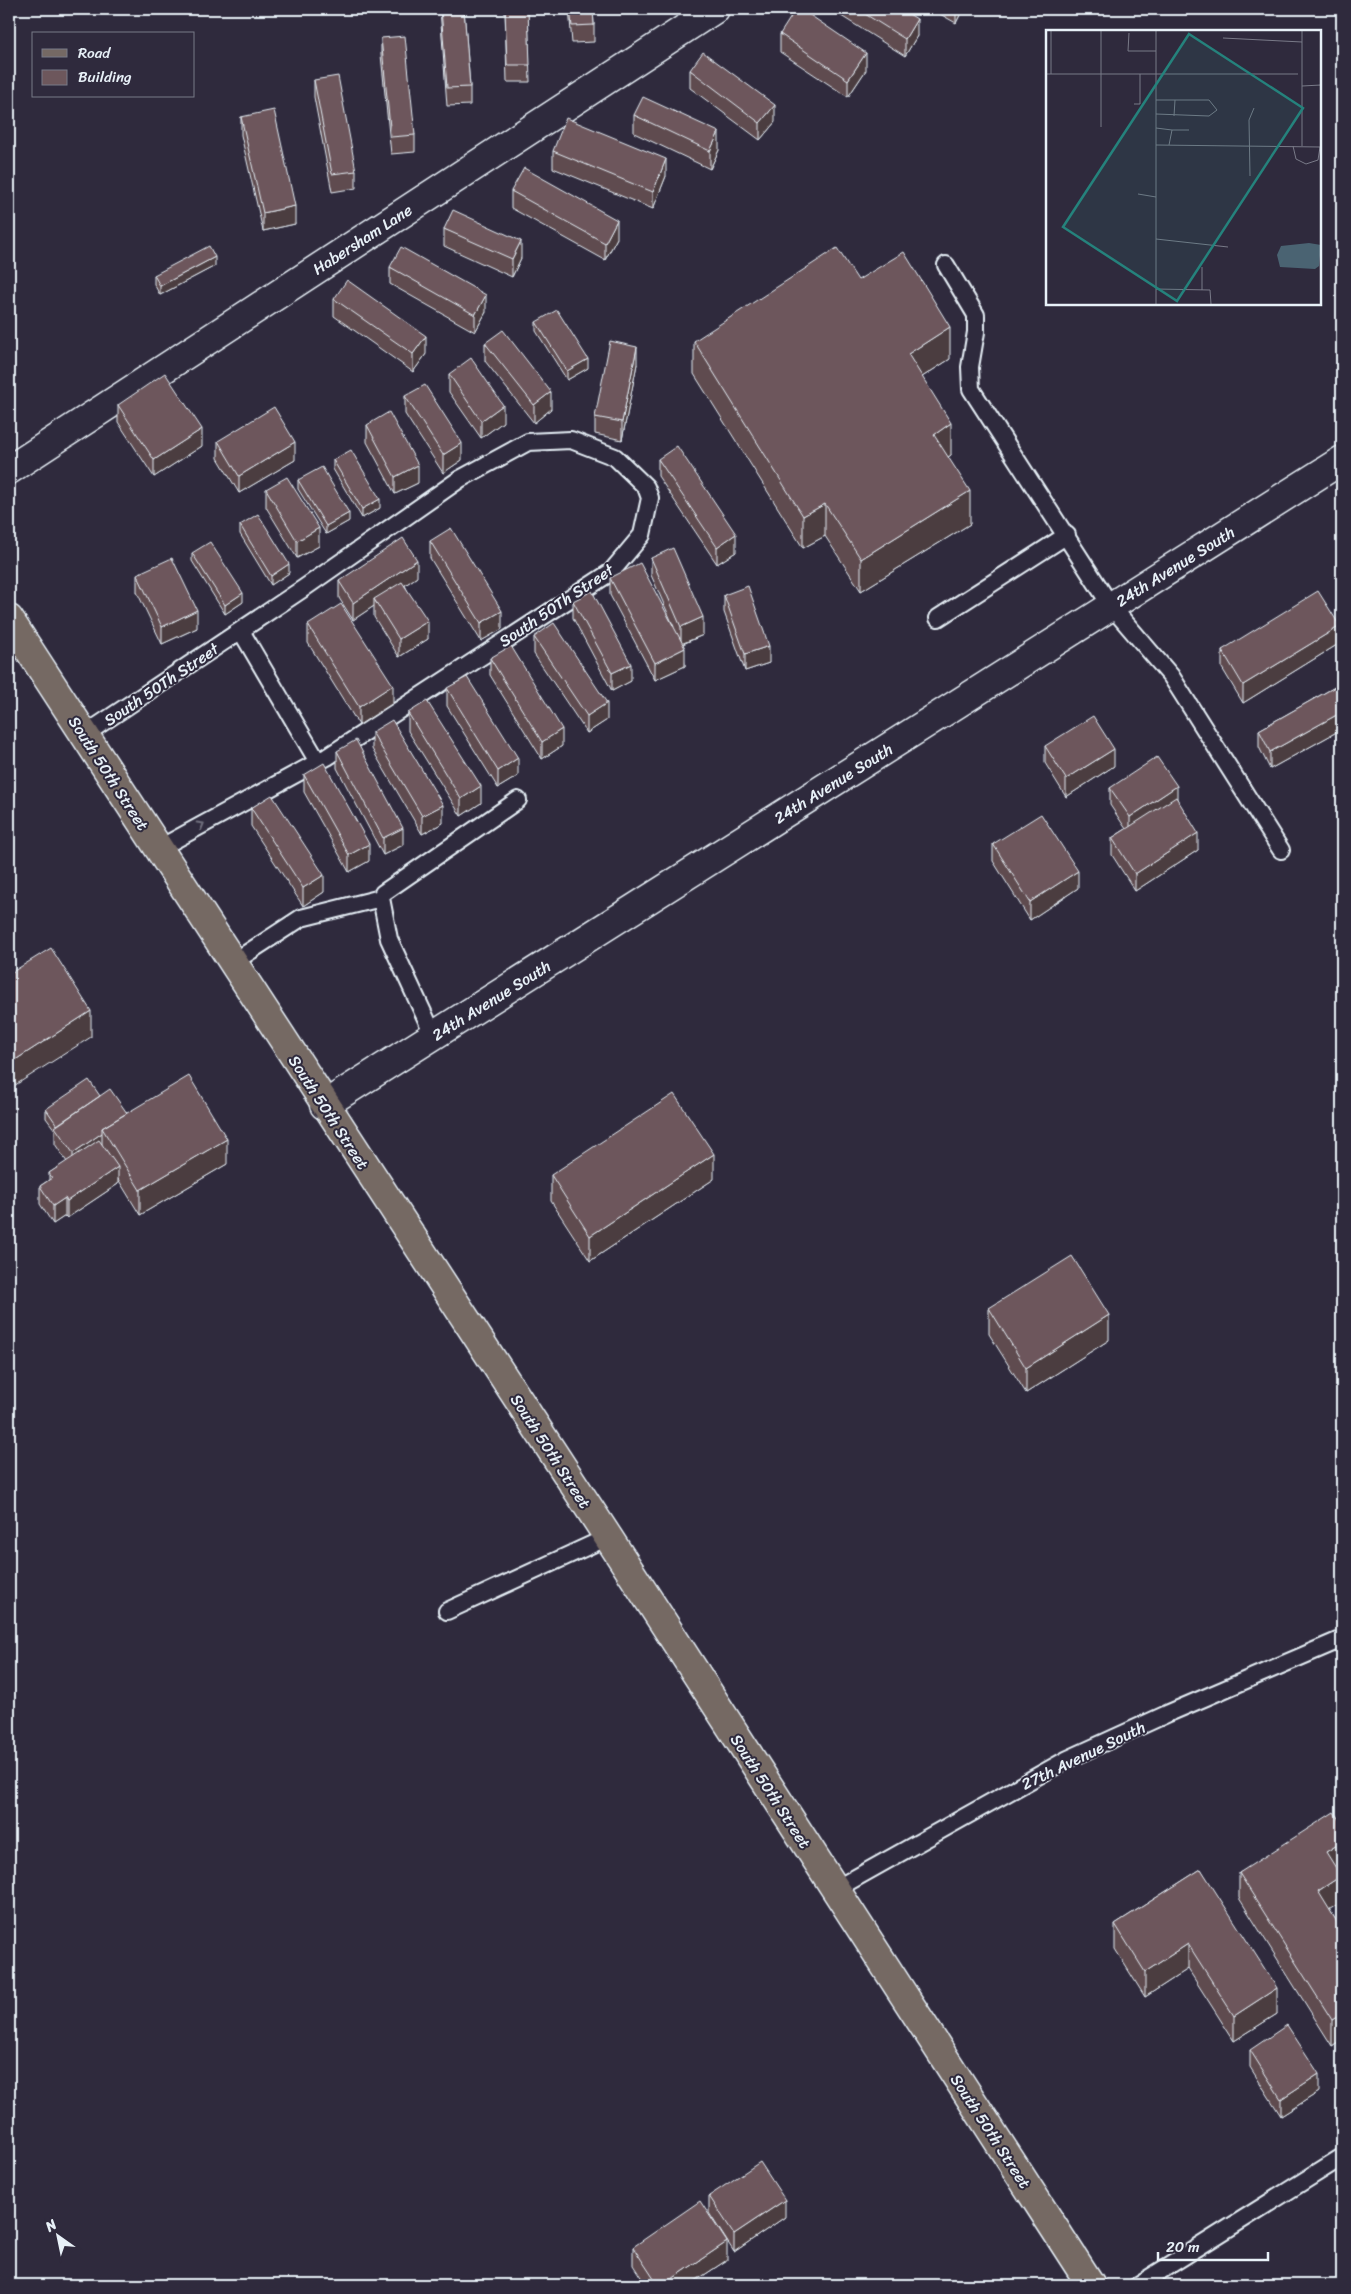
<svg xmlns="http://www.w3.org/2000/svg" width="1351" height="2294" font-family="Sriracha,sans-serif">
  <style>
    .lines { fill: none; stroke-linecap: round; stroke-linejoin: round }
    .service-casing { stroke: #e8f1f8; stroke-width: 20 }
    .minor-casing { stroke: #e8f1f8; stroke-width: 31 }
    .primary-casing { stroke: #e8f1f8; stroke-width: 31 }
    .service { stroke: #2f2a3d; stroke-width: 16 }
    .minor { stroke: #2f2a3d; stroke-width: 28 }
    .primary { stroke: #756964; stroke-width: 28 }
    .wall { fill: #5e4b4f; stroke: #e8f1f8 }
    .shaded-wall { fill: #4c3d40; stroke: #e8f1f8 }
    .building { fill: #6d575c; stroke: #e8f1f8 }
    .oneway { stroke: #70707e }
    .labels { text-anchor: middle; stroke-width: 4; stroke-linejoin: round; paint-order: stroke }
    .street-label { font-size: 16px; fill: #e8f1f8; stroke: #2f2a3d }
    .inset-road { fill: none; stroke: #797a88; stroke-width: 1 }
    .view { fill: #25827c; fill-opacity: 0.15; stroke: #25827c; stroke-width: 2.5 }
    .inset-edge { fill: none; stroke: #e8f1f8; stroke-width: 2.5 }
  </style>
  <rect width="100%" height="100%" fill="#2f2a3d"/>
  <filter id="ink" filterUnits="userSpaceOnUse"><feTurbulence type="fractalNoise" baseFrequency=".02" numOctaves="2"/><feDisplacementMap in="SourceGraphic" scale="10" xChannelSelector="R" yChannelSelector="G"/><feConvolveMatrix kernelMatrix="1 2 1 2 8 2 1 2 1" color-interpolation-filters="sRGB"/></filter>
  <g filter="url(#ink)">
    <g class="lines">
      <g class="service-casing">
        <path id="service" d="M 946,265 L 976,315 L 976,332 L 970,367 L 971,389 L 1111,606 L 1171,676 L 1281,850
          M 938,618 L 1067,535
          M 241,631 L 318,762
          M 84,735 L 304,588 L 460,479 L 528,442 L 571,440 L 615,457 L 646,487 L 650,498 L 642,535 L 611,572 L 327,757 L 158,849
          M 232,963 L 301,918 L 381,898
          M 434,1036 L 389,939 L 381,898 L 383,893 L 518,800
          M 447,1611 L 608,1537
          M 834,1890 L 1068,1759 L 1169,1713 L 1342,1639
          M 1138,2285 L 1342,2157"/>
      </g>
      <g class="minor-casing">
        <path id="minor" d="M 9,470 L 715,9
          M 324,1105 L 1342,460"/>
      </g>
      <g class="primary-casing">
        <path id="primary" d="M 9,619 L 608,1537 L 1091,2285"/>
      </g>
      <use href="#service" class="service"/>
      <use href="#minor" class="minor"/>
      <use href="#primary" class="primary"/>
    </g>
    <path class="wall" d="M 440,9 L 464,9 L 470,87 L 470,105 L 447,106 Z
      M 505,9 L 528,9 L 530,82 L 507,82 Z
      M 569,9 L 593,9 L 594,25 L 594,42 L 572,43 Z
      M 830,9 L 901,9 L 917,36 L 905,56 Z
      M 931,9 L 963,9 L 956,23 Z
      M 780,34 L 866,70 L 848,97 L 780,52 Z
      M 381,38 L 415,135 L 415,152 L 391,154 L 381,55 Z
      M 690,70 L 775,122 L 760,140 L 690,88 Z
      M 314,80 L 356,171 L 356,188 L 332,192 L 314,97 Z
      M 634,115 L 719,150 L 710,169 L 634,133 Z
      M 241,117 L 295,224 L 263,231 L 241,135 Z
      M 553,151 L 666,176 L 653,209 L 553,168 Z
      M 511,191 L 617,238 L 605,260 L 511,208 Z
      M 444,229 L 521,258 L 512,277 L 444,246 Z
      M 215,266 L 160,295 L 154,284 L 154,275 Z
      M 390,267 L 486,312 L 475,332 L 390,284 Z
      M 858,280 L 950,359 L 922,377 L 951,455 L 948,457 L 970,524 L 861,591 L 825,536 L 803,548 L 694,374 L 694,341 Z
      M 334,299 L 426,354 L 413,372 L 334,316 Z
      M 536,322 L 588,368 L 567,380 L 536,331 Z
      M 485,343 L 551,409 L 534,423 L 485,361 Z
      M 637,364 L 622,440 L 595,434 L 595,417 Z
      M 449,374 L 503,422 L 481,438 L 449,392 Z
      M 405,396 L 462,460 L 443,473 L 405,414 Z
      M 118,405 L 202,446 L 154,477 L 118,422 Z
      M 367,425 L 418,483 L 395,494 L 367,442 Z
      M 218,441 L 295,460 L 239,493 L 218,458 Z
      M 658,459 L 736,552 L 717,564 L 658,476 Z
      M 333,460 L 380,508 L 362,518 L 333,469 Z
      M 298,480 L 349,521 L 326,534 L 298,489 Z
      M 266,489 L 319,546 L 297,558 L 266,507 Z
      M 240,525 L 289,573 L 271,585 L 240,534 Z
      M 430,541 L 502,629 L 481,641 L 430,558 Z
      M 192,553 L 243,602 L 225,614 L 192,561 Z
      M 651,558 L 703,635 L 683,644 L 685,666 L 655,680 L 610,595 L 610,578 L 674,627 L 651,575 Z
      M 137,574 L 197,628 L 162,644 L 137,592 Z
      M 417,577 L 405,585 L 428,639 L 399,657 L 374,617 L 374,606 L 353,620 L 339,598 L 339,581 Z
      M 724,595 L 769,663 L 745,671 L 724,612 Z
      M 573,601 L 631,681 L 612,691 L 573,618 Z
      M 308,625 L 393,703 L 359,725 L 308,643 Z
      M 534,637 L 607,720 L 587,733 L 534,654 Z
      M 1340,643 L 1243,703 L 1222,668 L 1222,650 Z
      M 490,658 L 562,746 L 542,759 L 490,675 Z
      M 1342,683 L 1342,729 L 1270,769 L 1259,747 L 1259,730 Z
      M 447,688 L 518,776 L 498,788 L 447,706 Z
      M 408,713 L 481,803 L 461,816 L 408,731 Z
      M 372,732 L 443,823 L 422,834 L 372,749 Z
      M 1045,746 L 1114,766 L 1066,797 L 1045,763 Z
      M 337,751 L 403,845 L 383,855 L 337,768 Z
      M 304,775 L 369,861 L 349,872 L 304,792 Z
      M 1110,788 L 1177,799 L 1198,850 L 1135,891 L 1112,855 L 1112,838 L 1126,829 L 1110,805 Z
      M 251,808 L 324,892 L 303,906 L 251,826 Z
      M 993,844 L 1078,888 L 1030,920 L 993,861 Z
      M 100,1096 L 127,1113 L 227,1164 L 140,1215 L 118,1179 L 118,1184 L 67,1218 L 65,1216 L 53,1224 L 40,1204 L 40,1186 L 49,1180 L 49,1173 L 67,1162 L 55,1144 L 55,1130 L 46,1118 L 46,1109 Z
      M 551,1175 L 714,1179 L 590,1261 L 551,1201 Z
      M 989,1308 L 1109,1340 L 1026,1393 L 989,1334 Z
      M 1342,1824 L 1342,1867 L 1337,1870 L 1341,1902 L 1329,1909 L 1342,1930 L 1342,2039 L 1332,2046 L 1239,1898 L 1239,1873 Z
      M 1201,1869 L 1277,2014 L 1234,2041 L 1188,1969 L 1145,1997 L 1115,1949 L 1115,1924 Z
      M 1250,2050 L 1319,2092 L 1281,2116 L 1250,2067 Z
      M 709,2196 L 785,2217 L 734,2252 L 709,2213 Z
      M 633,2247 L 727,2260 L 689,2285 L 646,2285 L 633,2265 Z"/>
    <path class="shaded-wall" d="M 956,9 L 963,9 L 956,23 Z
      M 917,19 L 917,36 L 905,56 L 905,39 Z
      M 866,53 L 866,70 L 848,97 L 848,80 Z
      M 775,105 L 775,122 L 760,140 L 760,123 Z
      M 719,132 L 719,150 L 710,169 L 710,151 Z
      M 666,159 L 666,176 L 653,209 L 653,192 Z
      M 295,206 L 295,224 L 263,231 L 263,213 Z
      M 617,220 L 617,238 L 605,260 L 605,243 Z
      M 521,241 L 521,258 L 512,277 L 512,259 Z
      M 215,257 L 215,266 L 160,295 L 160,286 Z
      M 486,295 L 486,312 L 475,332 L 475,315 Z
      M 950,327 L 950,359 L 908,386 L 908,354 Z
      M 426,336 L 426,354 L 413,372 L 413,354 Z
      M 637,347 L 637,364 L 622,440 L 622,422 Z
      M 588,359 L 588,368 L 567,380 L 567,371 Z
      M 551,392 L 551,409 L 534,423 L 534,405 Z
      M 503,405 L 503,422 L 481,438 L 481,421 Z
      M 951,423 L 951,455 L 934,467 L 934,435 Z
      M 202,429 L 202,446 L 154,477 L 154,460 Z
      M 295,442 L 295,460 L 239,493 L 239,476 Z
      M 462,443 L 462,460 L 443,473 L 443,455 Z
      M 418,465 L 418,483 L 395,494 L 395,477 Z
      M 970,491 L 970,524 L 861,591 L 861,559 Z
      M 380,499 L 380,508 L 362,518 L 362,509 Z
      M 825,504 L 825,536 L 803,548 L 803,516 Z
      M 349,513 L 349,521 L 326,534 L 326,526 Z
      M 319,528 L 319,546 L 297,558 L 297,541 Z
      M 736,534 L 736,552 L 717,564 L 717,547 Z
      M 417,560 L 417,577 L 377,604 L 374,599 L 374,606 L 353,620 L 353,603 Z
      M 289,564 L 289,573 L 271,585 L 271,576 Z
      M 243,593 L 243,602 L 225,614 L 225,605 Z
      M 197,610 L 197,628 L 162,644 L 162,627 Z
      M 502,611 L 502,629 L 481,641 L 481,623 Z
      M 703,617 L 703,635 L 681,644 L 681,627 Z
      M 428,621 L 428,639 L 399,657 L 399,639 Z
      M 1340,626 L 1340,643 L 1243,703 L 1243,685 Z
      M 769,646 L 769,663 L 745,671 L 745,654 Z
      M 685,648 L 685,666 L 655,680 L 655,663 Z
      M 631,664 L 631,681 L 612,691 L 612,673 Z
      M 393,685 L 393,703 L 359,725 L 359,707 Z
      M 607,703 L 607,720 L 587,733 L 587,716 Z
      M 1342,712 L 1342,729 L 1270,769 L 1270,752 Z
      M 562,729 L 562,746 L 542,759 L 542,742 Z
      M 1114,749 L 1114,766 L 1066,797 L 1066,779 Z
      M 518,758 L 518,776 L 498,788 L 498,771 Z
      M 481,786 L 481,803 L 461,816 L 461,799 Z
      M 1177,786 L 1177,804 L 1130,835 L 1130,817 Z
      M 443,805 L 443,823 L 422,834 L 422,816 Z
      M 403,828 L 403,845 L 383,855 L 383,838 Z
      M 1198,833 L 1198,850 L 1135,891 L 1135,874 Z
      M 369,844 L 369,861 L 349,872 L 349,855 Z
      M 1078,871 L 1078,888 L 1030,920 L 1030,902 Z
      M 324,875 L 324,892 L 303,906 L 303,888 Z
      M 91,1011 L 91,1037 L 9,1089 L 9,1064 Z
      M 102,1133 L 102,1151 L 73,1171 L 73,1153 Z
      M 227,1139 L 227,1164 L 140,1215 L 140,1190 Z
      M 714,1154 L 714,1179 L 590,1261 L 590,1236 Z
      M 118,1167 L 118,1184 L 67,1218 L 67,1201 Z
      M 65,1198 L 65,1216 L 53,1224 L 53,1206 Z
      M 1109,1315 L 1109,1340 L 1026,1393 L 1026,1368 Z
      M 1342,1842 L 1342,1867 L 1326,1877 L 1326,1852 Z
      M 1341,1876 L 1341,1902 L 1318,1917 L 1318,1891 Z
      M 1188,1944 L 1188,1969 L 1145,1997 L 1145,1972 Z
      M 1277,1988 L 1277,2014 L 1234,2041 L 1234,2016 Z
      M 1342,2014 L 1342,2039 L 1332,2046 L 1332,2020 Z
      M 1319,2074 L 1319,2092 L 1281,2116 L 1281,2099 Z
      M 785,2200 L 785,2217 L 734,2252 L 734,2234 Z
      M 727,2242 L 727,2260 L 689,2285 L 663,2285 Z"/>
    <path class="building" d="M 441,9 L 464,9 L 470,87 L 447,88 Z
      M 505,9 L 528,9 L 530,65 L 507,65 Z
      M 570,9 L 593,9 L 594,25 L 572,26 Z
      M 796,9 L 801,9 L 866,53 L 848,80 L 780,34 Z
      M 857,9 L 901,9 L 917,19 L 905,39 Z
      M 405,36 L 415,135 L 391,137 L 381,38 Z
      M 703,52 L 775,105 L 760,123 L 690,70 Z
      M 338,76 L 356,171 L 332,174 L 314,80 Z
      M 643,97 L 719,132 L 710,151 L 634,115 Z
      M 274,110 L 295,206 L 263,213 L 241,117 Z
      M 566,118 L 666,159 L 653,192 L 553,151 Z
      M 524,168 L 617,220 L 605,243 L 511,191 Z
      M 453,210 L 521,241 L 512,259 L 444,229 Z
      M 209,246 L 215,257 L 160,286 L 154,275 Z
      M 401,247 L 486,295 L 475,315 L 390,267 Z
      M 837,248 L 858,280 L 904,252 L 950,327 L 908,354 L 951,423 L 934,435 L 970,491 L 861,559 L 825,504 L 803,516 L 694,341 Z
      M 347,280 L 426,336 L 413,354 L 334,299 Z
      M 557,310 L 588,359 L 567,371 L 536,322 Z
      M 503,330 L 551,392 L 534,405 L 485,343 Z
      M 610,341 L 637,347 L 622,422 L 595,417 Z
      M 471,358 L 503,405 L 481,421 L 449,374 Z
      M 165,373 L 202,429 L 154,460 L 118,405 Z
      M 425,385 L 462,443 L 443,455 L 405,396 Z
      M 274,407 L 295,442 L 239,476 L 218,441 Z
      M 389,412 L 418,465 L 395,477 L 367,425 Z
      M 677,446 L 736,534 L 717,547 L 658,459 Z
      M 351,450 L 380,499 L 362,509 L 333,460 Z
      M 322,467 L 349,513 L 326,526 L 298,480 Z
      M 287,477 L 319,528 L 297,541 L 266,489 Z
      M 258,514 L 289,564 L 271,576 L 240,525 Z
      M 451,528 L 502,611 L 481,623 L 430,541 Z
      M 403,538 L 417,560 L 353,603 L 339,581 Z
      M 210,542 L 243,593 L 225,605 L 192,553 Z
      M 673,548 L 703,617 L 681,627 L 651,558 Z
      M 172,558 L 197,610 L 162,627 L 137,574 Z
      M 640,563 L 685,648 L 655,663 L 610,578 Z
      M 402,582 L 428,621 L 399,639 L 374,599 Z
      M 748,586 L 769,646 L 745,654 L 724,595 Z
      M 592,591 L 631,664 L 612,673 L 573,601 Z
      M 1318,591 L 1340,626 L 1243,685 L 1222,650 Z
      M 341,604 L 393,685 L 359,707 L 308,625 Z
      M 554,623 L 607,703 L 587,716 L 534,637 Z
      M 511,646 L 562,729 L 542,742 L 490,658 Z
      M 467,677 L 518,758 L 498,771 L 447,688 Z
      M 1342,683 L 1342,712 L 1270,752 L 1259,730 Z
      M 427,701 L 481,786 L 461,799 L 408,713 Z
      M 1093,716 L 1114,749 L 1066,779 L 1045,746 Z
      M 392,720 L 443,805 L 422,816 L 372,732 Z
      M 356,740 L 403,828 L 383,838 L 337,751 Z
      M 1157,757 L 1177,786 L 1130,817 L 1110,788 Z
      M 324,763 L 369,844 L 349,855 L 304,775 Z
      M 272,795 L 324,875 L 303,888 L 251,808 Z
      M 1176,797 L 1198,833 L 1135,874 L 1112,838 Z
      M 1041,814 L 1078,871 L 1030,902 L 993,844 Z
      M 51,948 L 91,1011 L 9,1064 L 9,974 Z
      M 189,1076 L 227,1139 L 140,1190 L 102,1128 Z
      M 89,1080 L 100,1096 L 57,1125 L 46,1109 Z
      M 110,1089 L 127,1113 L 102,1128 L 102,1133 L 73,1153 L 55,1127 Z
      M 674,1094 L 714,1154 L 590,1236 L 551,1175 Z
      M 99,1140 L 118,1167 L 67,1201 L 65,1198 L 53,1206 L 40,1186 L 52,1178 L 49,1173 Z
      M 1072,1256 L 1109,1315 L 1026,1368 L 989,1308 Z
      M 1334,1812 L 1342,1824 L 1342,1842 L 1326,1852 L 1341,1876 L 1318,1891 L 1342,1930 L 1342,2014 L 1332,2020 L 1239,1873 Z
      M 1201,1869 L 1277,1988 L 1234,2016 L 1188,1944 L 1145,1972 L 1115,1924 Z
      M 1287,2025 L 1319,2074 L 1281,2099 L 1250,2050 Z
      M 760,2162 L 785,2200 L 734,2234 L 709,2196 Z
      M 700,2201 L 727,2242 L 663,2285 L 658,2285 L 633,2247 Z"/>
    <defs><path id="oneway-chevron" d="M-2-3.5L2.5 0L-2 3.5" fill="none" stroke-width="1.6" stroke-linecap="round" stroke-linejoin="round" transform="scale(1.25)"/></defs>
    <use class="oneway" href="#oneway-chevron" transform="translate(201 825) rotate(-30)"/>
  </g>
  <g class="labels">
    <g class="street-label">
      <text transform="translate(362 239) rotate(-33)" y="6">Habersham Lane</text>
      <text transform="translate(1175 566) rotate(-32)" y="6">24th Avenue South</text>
      <text transform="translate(556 605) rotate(-34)" y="6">South 50Th Street</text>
      <text transform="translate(161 684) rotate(-34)" y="6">South 50Th Street</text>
      <text transform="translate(109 773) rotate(57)" y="6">South 50th Street</text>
      <text transform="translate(833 783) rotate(-32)" y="6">24th Avenue South</text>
      <text transform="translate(491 1000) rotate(-32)" y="6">24th Avenue South</text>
      <text transform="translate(329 1112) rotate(57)" y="6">South 50th Street</text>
      <text transform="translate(551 1451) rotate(57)" y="6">South 50th Street</text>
      <text transform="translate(1083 1755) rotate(-26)" y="6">27th Avenue South</text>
      <text transform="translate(771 1791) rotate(57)" y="6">South 50th Street</text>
      <text transform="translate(991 2131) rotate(57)" y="6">South 50th Street</text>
    </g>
  </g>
  <g transform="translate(1046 30)">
    <rect width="275" height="275" fill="#2f2a3d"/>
    <path d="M 263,213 L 275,215 L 273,236 L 269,239 L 234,237 L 231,225 L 235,216 Z" fill="#4a6372"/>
    <path class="inset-road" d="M 5,1 L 5,44M 55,1 L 55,97M 110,1 L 110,274M 83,3 L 82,21 L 110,21M 177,8 L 256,12M 0,44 L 252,44M 256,56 L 275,55M 110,70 L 163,70 L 171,80 L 163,86 L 110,84M 88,74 L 94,74 L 94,44M 128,86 L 129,70M 110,98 L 126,100M 110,115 L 275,117M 123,115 L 126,100 L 143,100M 247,116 L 250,129 L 260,134 L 272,130 L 274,117M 256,116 L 256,1M 204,146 L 203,90 L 208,78M 92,164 L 110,167M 110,209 L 182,217M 156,237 L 156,260M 110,259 L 164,260 L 165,274"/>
    <path class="view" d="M 143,4 L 257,78 L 131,271 L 17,197 Z"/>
    <rect width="275" height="275" class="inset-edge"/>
  </g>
  <rect width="1351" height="2294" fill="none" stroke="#2f2a3d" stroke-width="30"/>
  <rect x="15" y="15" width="1321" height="2264" fill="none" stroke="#e8f1f8" stroke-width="2" filter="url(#ink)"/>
  <rect x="32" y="32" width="162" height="65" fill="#2f2a3d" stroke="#797a88"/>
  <rect x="42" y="49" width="25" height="8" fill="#756964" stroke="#797a88"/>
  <text x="78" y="58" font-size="15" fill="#e8f1f8">Road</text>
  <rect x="42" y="70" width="25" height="15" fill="#6d575c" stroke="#797a88"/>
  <text x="78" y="82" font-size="15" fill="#e8f1f8">Building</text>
  <g transform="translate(58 2236) rotate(327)" stroke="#2f2a3d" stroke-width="4" paint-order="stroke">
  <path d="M0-4L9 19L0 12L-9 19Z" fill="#e8f1f8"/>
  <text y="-8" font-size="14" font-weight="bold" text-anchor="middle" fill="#e8f1f8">N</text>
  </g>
  <path d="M1158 2252v8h110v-8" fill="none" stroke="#e8f1f8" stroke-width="2.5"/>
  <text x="1166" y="2252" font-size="15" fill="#e8f1f8" stroke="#2f2a3d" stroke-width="4" paint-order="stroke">20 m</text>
</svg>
